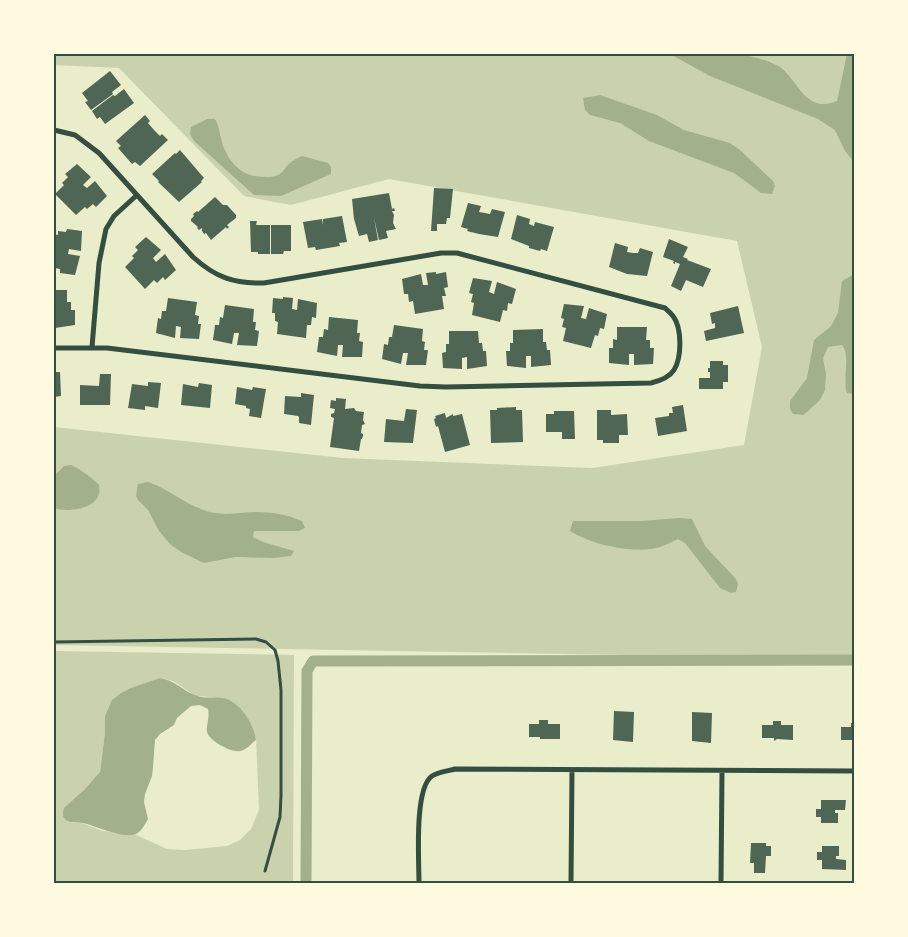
<svg xmlns="http://www.w3.org/2000/svg" width="908" height="937" font-family="Inter,sans-serif">
  <style>
    .green { fill: #cad2ad; fill-rule: evenodd }
    .water { fill: #a3b18a }
    .lines { fill: none; stroke-linecap: round; stroke-linejoin: round }
    .canal { stroke: #a3b18a; stroke-width: 11 }
    .building { fill: #4f6655 }
    .service { stroke: #344e41; stroke-width: 3 }
    .minor { stroke: #344e41; stroke-width: 5 }
    .neatline { fill: none; stroke: #344e41; stroke-width: 2 }
  </style>
  <rect width="100%" height="100%" fill="#e9edc9"/>
  <path class="green" d="M 54,54 L 854,54 L 854,659 L 54,645 L 54,427 L 343,458 L 592,468 L 744,445 L 762,347 L 737,241 L 389,179 L 291,205 L 244,196 L 119,68 L 54,65 Z
    M 54,651 L 294,655 L 293,883 L 54,883 ZM 160,678 L 173,681 L 196,696 L 213,697 L 256,737 L 259,810 L 251,829 L 240,840 L 227,846 L 185,850 L 167,849 L 134,834 L 103,831 L 81,823 L 71,823 L 83,791 L 100,772 L 105,733 L 105,716 L 121,693 Z"/>
  <path class="water" d="M 670,54 C 703,54 738,50 770,62 C 773,64 778,65 780,67 C 799,81 805,114 837,101 L 847,54 L 854,54 L 854,162 L 845,151 L 835,130 L 818,119 L 710,76 Z
    M 600,95 L 657,115 L 684,130 L 730,143 L 740,150 L 773,181 L 775,186 L 772,194 L 761,193 L 734,173 L 649,141 L 620,123 L 590,115 L 585,110 L 583,98 Z
    M 207,119 L 215,119 C 219,126 219,131 221,138 C 224,155 238,174 255,176 C 263,177 272,178 278,175 C 283,173 285,167 289,164 C 293,160 298,158 302,156 L 328,163 L 331,167 L 331,174 L 281,196 L 254,195 L 194,141 L 190,134 L 191,127 Z
    M 854,274 L 854,321 L 853,326 L 854,332 L 854,394 L 847,393 C 842,380 851,355 842,345 L 828,347 L 823,358 L 826,374 L 825,390 L 820,400 L 807,412 L 803,415 L 793,414 L 790,409 L 790,401 L 807,378 L 814,340 L 831,326 L 838,313 L 842,281 Z
    M 71,465 C 82,470 91,477 99,485 C 104,509 69,513 54,508 L 54,476 L 64,466 Z
    M 148,482 C 172,490 190,509 215,513 C 229,515 243,512 257,512 C 273,512 288,515 302,521 L 305,528 L 299,531 L 254,531 L 253,537 L 263,542 L 294,551 L 291,556 L 274,558 L 235,557 L 204,563 L 181,552 L 171,545 L 159,531 L 148,510 L 138,500 L 136,496 L 138,484 Z
    M 679,518 L 692,519 L 705,546 L 736,579 L 738,584 L 736,592 L 731,593 L 720,588 L 685,543 L 678,539 C 671,542 663,547 656,548 C 631,553 592,545 570,531 L 573,521 L 641,521 Z
    M 160,678 C 178,682 180,689 195,695 C 205,700 219,695 229,700 C 243,707 254,725 256,740 C 251,744 246,750 240,751 C 232,753 209,741 207,732 C 206,725 210,717 208,709 L 200,705 L 191,706 L 177,718 L 174,725 L 160,734 L 155,740 L 153,767 L 152,776 L 145,794 L 144,802 L 148,819 C 145,824 142,831 136,834 C 123,839 96,826 83,823 C 77,822 69,824 65,819 C 62,816 63,812 64,808 L 83,791 L 100,772 L 105,733 L 105,716 L 112,700 L 121,693 L 131,688 Z"/>
  <g class="lines">
    <path class="canal" d="M 306,883 L 307,671 L 313,661 L 854,660"/>
  </g>
  <path class="building" d="M 110,71 L 121,85 L 112,92 L 113,94 L 91,110 L 85,102 L 88,101 L 82,93 Z
    M 124,89 L 134,103 L 105,124 L 100,117 L 97,119 L 92,111 L 113,95 L 115,96 Z
    M 145,115 L 150,121 L 148,123 L 154,130 L 160,136 L 162,134 L 168,140 L 140,166 L 135,162 L 132,164 L 118,148 L 121,146 L 116,141 Z
    M 180,150 L 204,178 L 201,181 L 202,182 L 179,202 L 158,182 L 159,181 L 152,174 L 175,153 L 176,154 Z
    M 77,164 L 91,177 L 83,185 L 87,188 L 95,181 L 107,196 L 96,207 L 93,204 L 87,209 L 85,207 L 76,215 L 55,194 L 64,185 L 62,183 L 68,177 L 65,174 Z
    M 434,188 L 453,189 L 450,218 L 447,218 L 446,224 L 437,224 L 437,231 L 431,231 Z
    M 389,193 L 392,209 L 394,208 L 395,211 L 392,211 L 394,215 L 393,223 L 396,229 L 386,231 L 388,238 L 379,240 L 374,218 L 378,240 L 369,242 L 367,234 L 359,236 L 354,219 L 352,199 Z
    M 215,197 L 223,205 L 227,205 L 236,215 L 236,218 L 227,225 L 229,227 L 227,229 L 226,227 L 211,240 L 206,233 L 204,234 L 202,231 L 202,228 L 199,230 L 197,228 L 198,227 L 191,221 L 191,219 L 194,216 L 193,214 L 197,211 L 198,212 Z
    M 468,203 L 481,206 L 479,212 L 485,213 L 490,214 L 492,209 L 505,212 L 498,237 L 479,234 L 467,231 L 468,229 L 461,227 Z
    M 517,215 L 530,219 L 529,224 L 534,226 L 535,222 L 554,227 L 547,251 L 541,249 L 540,251 L 529,248 L 529,246 L 511,239 Z
    M 342,216 L 347,242 L 339,243 L 340,246 L 316,250 L 315,247 L 308,248 L 303,222 L 322,219 L 323,225 L 323,219 Z
    M 250,221 L 257,221 L 256,225 L 270,225 L 270,254 L 258,254 L 258,252 L 251,252 Z
    M 271,225 L 291,225 L 291,251 L 284,251 L 283,254 L 271,254 Z
    M 67,229 L 82,231 L 81,251 L 69,249 L 68,254 L 80,256 L 75,275 L 60,273 L 60,269 L 54,268 L 54,234 L 58,235 L 58,231 L 66,232 Z
    M 146,237 L 161,250 L 153,258 L 156,262 L 165,254 L 176,270 L 165,280 L 163,277 L 157,283 L 154,280 L 145,289 L 125,267 L 134,258 L 132,256 L 138,250 L 135,247 Z
    M 669,239 L 688,247 L 683,257 L 688,259 L 687,260 L 711,269 L 703,287 L 686,280 L 681,291 L 671,286 L 680,264 L 675,262 L 675,264 L 673,263 L 674,261 L 663,257 Z
    M 615,243 L 628,247 L 627,252 L 633,253 L 638,253 L 640,248 L 653,252 L 647,276 L 627,274 L 609,267 Z
    M 436,272 L 436,274 L 446,272 L 448,287 L 444,288 L 446,296 L 442,296 L 444,309 L 415,314 L 413,301 L 409,302 L 408,294 L 404,294 L 402,279 L 421,274 L 423,285 L 428,285 L 426,273 Z
    M 473,278 L 492,281 L 489,292 L 494,294 L 497,282 L 516,289 L 512,304 L 508,303 L 507,311 L 503,310 L 500,322 L 472,315 L 474,303 L 471,302 L 473,294 L 469,293 Z
    M 54,290 L 67,290 L 67,302 L 71,302 L 71,310 L 75,310 L 75,325 L 55,328 Z
    M 283,297 L 293,298 L 292,309 L 297,310 L 298,299 L 317,303 L 316,318 L 312,317 L 311,325 L 307,325 L 306,338 L 277,334 L 278,322 L 275,321 L 275,313 L 272,313 L 273,298 L 283,299 Z
    M 168,298 L 197,302 L 195,315 L 199,316 L 198,324 L 201,324 L 199,339 L 180,338 L 181,327 L 176,326 L 175,338 L 156,333 L 158,318 L 161,319 L 162,311 L 166,311 Z
    M 564,304 L 584,306 L 581,318 L 586,319 L 589,308 L 607,314 L 604,329 L 600,328 L 598,336 L 595,335 L 591,348 L 563,341 L 566,328 L 562,327 L 564,319 L 561,318 Z
    M 225,305 L 254,309 L 253,322 L 256,322 L 255,330 L 259,331 L 257,346 L 237,345 L 239,333 L 234,333 L 232,344 L 213,340 L 215,325 L 219,325 L 220,317 L 223,318 Z
    M 738,306 L 744,333 L 706,341 L 704,331 L 715,328 L 715,323 L 712,324 L 710,313 Z
    M 329,317 L 358,320 L 357,333 L 360,333 L 359,341 L 363,342 L 362,357 L 342,357 L 343,345 L 338,345 L 337,356 L 317,352 L 319,337 L 323,337 L 324,329 L 328,330 Z
    M 394,325 L 423,329 L 422,341 L 425,342 L 424,350 L 428,350 L 426,365 L 406,365 L 408,353 L 403,353 L 401,364 L 382,359 L 384,344 L 388,345 L 389,337 L 392,337 Z
    M 617,327 L 647,327 L 646,340 L 650,340 L 650,348 L 654,348 L 653,364 L 634,365 L 634,354 L 629,354 L 629,365 L 609,363 L 609,348 L 613,348 L 613,339 L 617,340 Z
    M 543,329 L 543,342 L 546,342 L 547,350 L 550,350 L 551,365 L 531,367 L 531,356 L 526,356 L 526,368 L 507,366 L 506,351 L 510,351 L 510,343 L 513,343 L 513,330 Z
    M 449,331 L 478,331 L 479,343 L 482,343 L 483,351 L 486,351 L 487,366 L 467,369 L 467,357 L 462,358 L 462,369 L 443,368 L 442,353 L 446,352 L 446,344 L 449,344 Z
    M 710,361 L 723,361 L 723,365 L 728,365 L 728,382 L 723,382 L 723,389 L 699,389 L 699,378 L 710,378 L 710,372 L 708,372 L 708,368 L 710,368 Z
    M 54,372 L 60,372 L 61,396 L 54,397 Z
    M 100,374 L 111,374 L 110,405 L 80,405 L 80,385 L 99,386 Z
    M 148,382 L 161,383 L 158,408 L 145,406 L 145,410 L 128,408 L 132,384 L 148,386 Z
    M 199,383 L 212,385 L 210,408 L 181,405 L 183,384 L 198,387 Z
    M 237,387 L 252,390 L 253,387 L 266,389 L 261,418 L 249,416 L 250,409 L 246,408 L 246,406 L 235,404 Z
    M 301,393 L 314,395 L 311,425 L 299,423 L 299,417 L 298,416 L 284,414 L 285,396 L 301,397 Z
    M 336,398 L 346,399 L 345,409 L 354,408 L 356,411 L 364,412 L 363,420 L 365,424 L 362,425 L 361,433 L 363,434 L 363,436 L 362,439 L 361,439 L 359,451 L 330,447 L 334,418 L 331,417 L 331,414 L 334,413 L 335,409 L 330,408 L 331,400 L 336,401 Z
    M 683,405 L 687,431 L 658,436 L 655,418 L 669,416 L 669,413 L 673,413 L 672,407 Z
    M 516,407 L 516,410 L 522,410 L 523,442 L 491,443 L 490,410 L 497,410 L 497,408 Z
    M 406,409 L 417,410 L 413,443 L 384,442 L 386,419 L 404,421 Z
    M 597,410 L 611,410 L 611,415 L 627,414 L 628,435 L 619,435 L 619,443 L 603,443 L 603,440 L 597,440 Z
    M 554,411 L 574,411 L 575,439 L 562,439 L 562,432 L 546,432 L 546,414 L 554,414 Z
    M 445,413 L 446,418 L 453,414 L 453,416 L 462,414 L 470,445 L 445,452 L 438,426 L 436,427 L 434,419 L 436,418 L 435,416 Z
    M 614,711 L 634,712 L 633,742 L 613,740 Z
    M 692,712 L 712,713 L 711,743 L 692,741 Z
    M 539,720 L 548,720 L 548,724 L 560,724 L 560,739 L 540,739 L 540,737 L 529,737 L 529,724 L 539,724 Z
    M 773,721 L 781,721 L 781,725 L 793,725 L 793,740 L 777,739 L 774,741 L 774,738 L 762,738 L 762,725 L 773,725 Z
    M 851,723 L 854,723 L 854,742 L 852,742 L 852,740 L 841,740 L 841,727 L 851,727 Z
    M 821,800 L 846,800 L 845,810 L 835,810 L 835,813 L 838,813 L 838,823 L 821,823 L 821,817 L 816,817 L 816,809 L 821,809 Z
    M 751,843 L 766,843 L 766,846 L 771,846 L 771,856 L 766,856 L 765,873 L 754,873 L 754,863 L 750,863 Z
    M 822,846 L 839,846 L 839,856 L 836,856 L 836,859 L 846,860 L 846,870 L 822,869 L 822,860 L 817,860 L 817,852 L 822,852 Z"/>
  <g class="lines">
    <path class="service" d="M 54,642 L 256,639 L 266,642 L 275,650 L 278,661 L 281,690 L 281,795 L 280,817 L 265,871"/>
    <path class="minor" d="M 54,130 L 75,135 L 99,153 L 193,257 C 215,277 234,284 264,283 L 441,253 L 457,253 L 665,308 C 667,310 671,313 673,316 C 682,328 682,357 674,370 C 669,378 659,381 651,383 L 446,387 L 420,386 L 107,348 L 54,348
      M 92,347 L 99,263 L 106,229 L 114,216 L 137,195
      M 419,883 C 419,861 414,788 432,776 C 438,772 448,771 455,769 L 854,771
      M 571,883 L 572,770
      M 721,883 L 722,771"/>
  </g>
  <rect width="908" height="937" fill="none" stroke="#fefae0" stroke-width="110"/>
  <rect x="55" y="55" width="798" height="827" class="neatline"/>
</svg>
